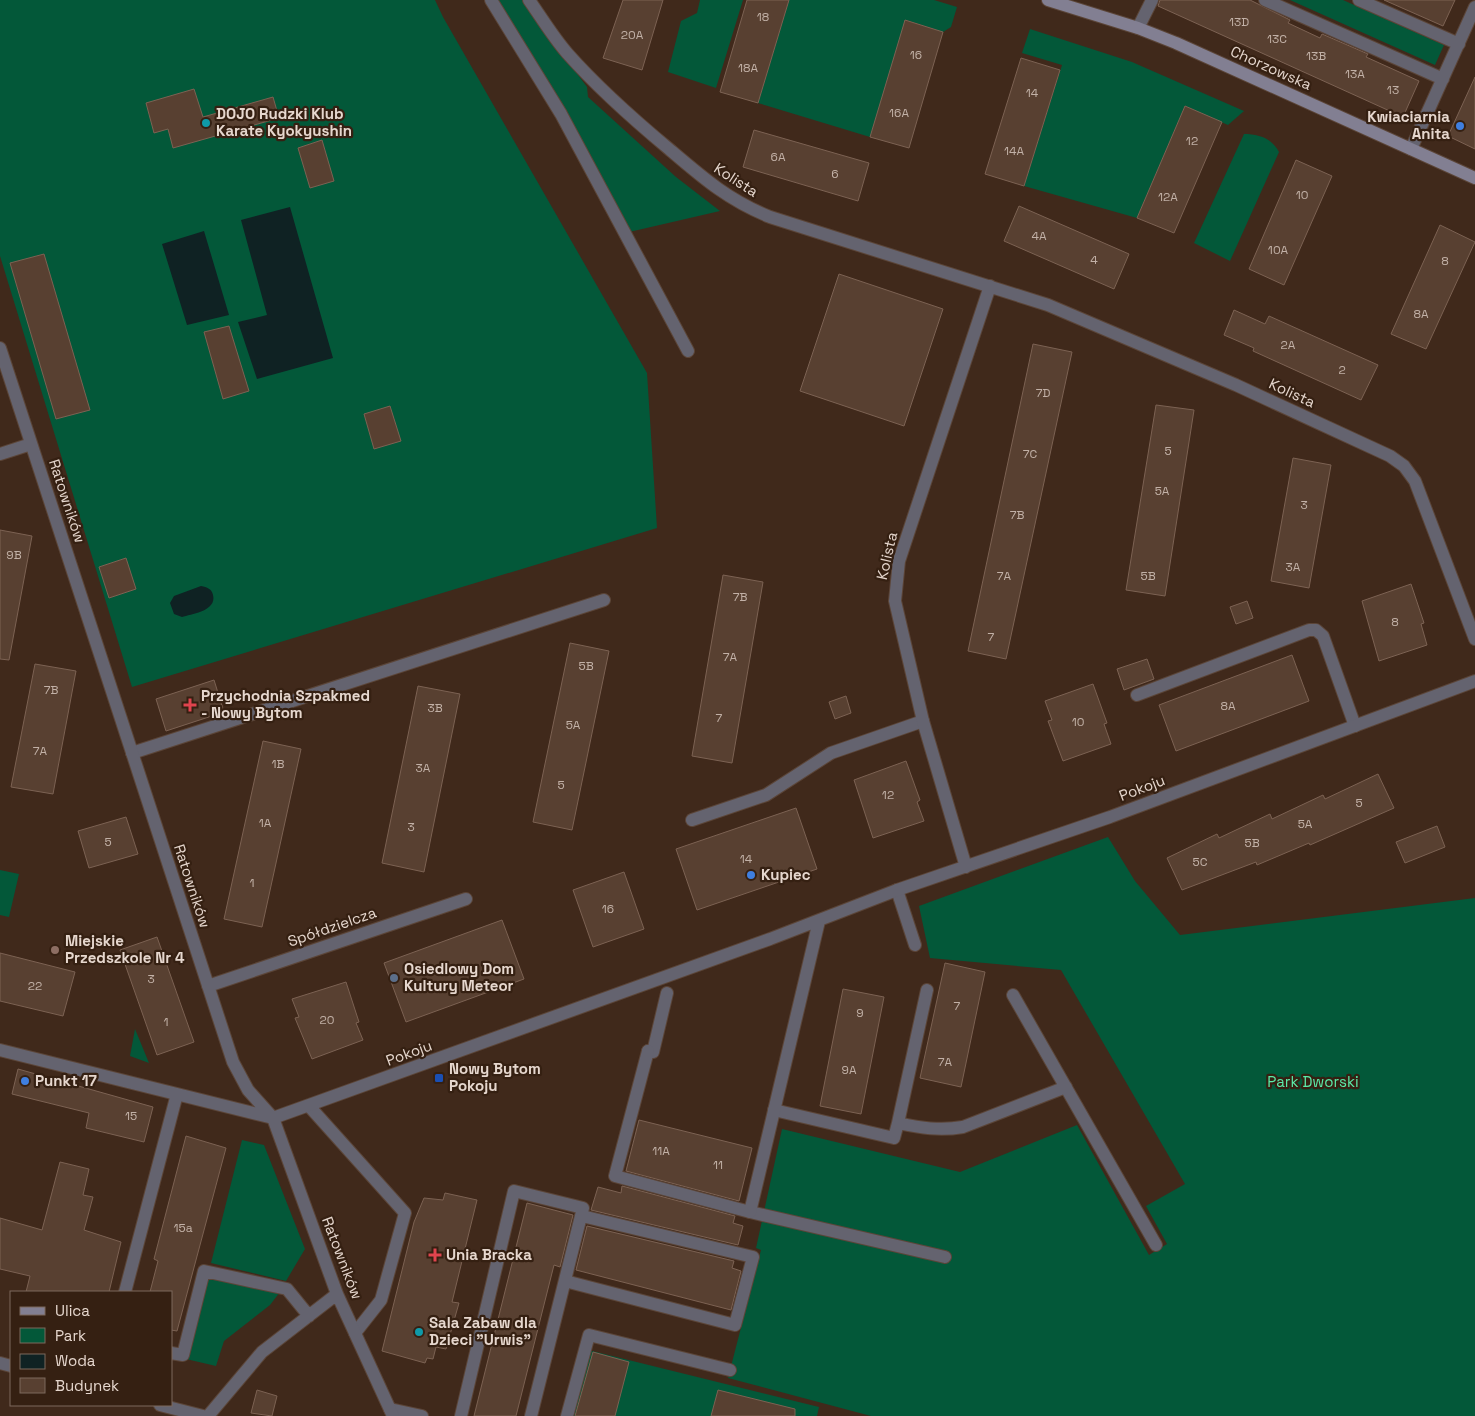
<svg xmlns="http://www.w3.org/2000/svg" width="1475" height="1416" font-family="'Space Grotesk',sans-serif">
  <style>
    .green { fill: #035839 }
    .water { fill: #0f2223 }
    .building { fill: #584031; stroke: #7c6253 }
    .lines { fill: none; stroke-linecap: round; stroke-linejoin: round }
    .lane-casing { stroke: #5b4538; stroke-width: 14 }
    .street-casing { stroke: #5b4538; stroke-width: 14 }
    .secondary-casing { stroke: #5b4538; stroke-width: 14 }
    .lane { stroke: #64636f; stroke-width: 12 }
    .street { stroke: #64636f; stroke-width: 12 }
    .secondary { stroke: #827f92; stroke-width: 12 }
    .culture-dot { fill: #0f9aa8; stroke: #352012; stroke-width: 2 }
    .shop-dot { fill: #3f7fe0; stroke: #352012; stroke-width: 2 }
    .health-dot { fill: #e0444e; stroke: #352012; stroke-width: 2 }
    .education-dot { fill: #8d6e63; stroke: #352012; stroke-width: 2 }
    .service-dot { fill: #5c6f8a; stroke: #352012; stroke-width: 2 }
    .transit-dot { fill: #1a4fb4; stroke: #352012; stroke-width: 2 }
    .labels { text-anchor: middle; stroke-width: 4.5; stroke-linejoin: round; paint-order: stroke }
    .number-label { font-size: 12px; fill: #c2b1a7 }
    .street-label { font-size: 15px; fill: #e6d7ce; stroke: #352012 }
    .poi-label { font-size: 15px; font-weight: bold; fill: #e6d7ce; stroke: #352012; text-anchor: start }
    .park-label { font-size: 15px; fill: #5beba9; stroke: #352012 }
  </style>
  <rect width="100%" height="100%" fill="#40291b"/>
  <path class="green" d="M 0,0 L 435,0 L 443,17 L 647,373 L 657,528 L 132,687 L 0,256 Z
    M 490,0 L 523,0 L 587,87 L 588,97 L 676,177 L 720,211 L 625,233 Z
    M 700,0 L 743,0 L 716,88 L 668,72 L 681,21 L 697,13 Z
    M 789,0 L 934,0 L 957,7 L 951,27 L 943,32 L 906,20 L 870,137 L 758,103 Z
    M 1290,0 L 1343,0 L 1444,45 L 1435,65 Z
    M 1030,29 L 1132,62 L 1244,111 L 1228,125 L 1185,106 L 1137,218 L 1024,186 L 1062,65 L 1022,53 Z
    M 1244,134 C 1258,134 1272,138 1279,152 L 1230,261 L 1194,243 Z
    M 1108,837 L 1135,881 L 1180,935 L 1475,898 L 1475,1416 L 871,1416 L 728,1378 L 761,1250 L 756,1248 L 782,1129 L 960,1172 L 1077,1125 L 1149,1255 L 1167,1244 L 1146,1206 L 1185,1184 L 1061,970 L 930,958 L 919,906 Z
    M 0,870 L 19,874 L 9,917 L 0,915 Z
    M 135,1029 L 149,1063 L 130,1056 Z
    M 242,1140 L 264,1145 L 305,1249 L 286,1281 L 211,1263 Z
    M 208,1276 L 280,1292 L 270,1305 L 224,1341 L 216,1366 L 186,1359 Z
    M 588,1350 L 819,1407 L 817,1416 L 570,1416 Z"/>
  <path class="water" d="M 290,207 L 333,358 L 257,379 L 238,322 L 267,315 L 241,220 Z
    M 204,231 L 229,315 L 187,325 L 162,244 Z
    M 201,586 C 207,587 212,589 213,595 C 217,611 192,614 182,617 L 174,614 L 170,603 L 174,596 Z"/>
  <path class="building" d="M 623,0 L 663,0 L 642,70 L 603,58 Z
    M 747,0 L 789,0 L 758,103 L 720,92 Z
    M 1160,0 L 1250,0 L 1290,20 L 1288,23 L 1320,38 L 1322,34 L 1368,54 L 1366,57 L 1419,81 L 1403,117 L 1158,6 Z
    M 1384,0 L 1455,0 L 1443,26 Z
    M 905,20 L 943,32 L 909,148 L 870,137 Z
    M 1021,58 L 1060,70 L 1024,186 L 985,174 Z
    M 1475,77 L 1475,149 L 1448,136 Z
    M 194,89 L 203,117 L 273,97 L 279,118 L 173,148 L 168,129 L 154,133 L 146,103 Z
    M 1185,106 L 1222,122 L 1174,233 L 1137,218 Z
    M 754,130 L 869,163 L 858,201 L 743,167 Z
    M 322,140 L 334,181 L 310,188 L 298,148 Z
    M 1296,160 L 1332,176 L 1284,285 L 1249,269 Z
    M 1019,206 L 1129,254 L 1114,289 L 1004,241 Z
    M 1440,225 L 1475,242 L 1426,349 L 1391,334 Z
    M 44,254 L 90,410 L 56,419 L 10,263 Z
    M 839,274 L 943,309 L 904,426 L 800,391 Z
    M 1234,310 L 1265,324 L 1269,316 L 1378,365 L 1361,400 L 1253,351 L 1254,348 L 1224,335 Z
    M 229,326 L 249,391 L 223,399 L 204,332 Z
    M 1033,344 L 1072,352 L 1006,659 L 968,651 Z
    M 1156,405 L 1194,410 L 1165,596 L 1126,590 Z
    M 390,406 L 401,441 L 374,449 L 364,414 Z
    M 1293,458 L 1331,465 L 1309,588 L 1271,581 Z
    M 0,530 L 32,536 L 9,660 L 0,659 Z
    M 126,558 L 136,589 L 109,598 L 99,567 Z
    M 723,575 L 763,582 L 732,763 L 692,756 Z
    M 1411,584 L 1424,623 L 1421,624 L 1427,645 L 1379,661 L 1362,601 Z
    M 1247,601 L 1253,618 L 1236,624 L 1230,607 Z
    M 570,643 L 609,651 L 572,830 L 533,822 Z
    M 1292,655 L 1309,701 L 1176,751 L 1159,705 Z
    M 1147,659 L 1154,679 L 1124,690 L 1117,669 Z
    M 35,664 L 76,671 L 53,794 L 11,787 Z
    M 214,680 L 224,712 L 166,731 L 156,699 Z
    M 1093,684 L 1107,723 L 1104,724 L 1111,744 L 1063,761 L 1048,721 L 1052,720 L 1045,701 Z
    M 418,686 L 460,694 L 424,872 L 382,863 Z
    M 846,696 L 851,713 L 835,719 L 829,702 Z
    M 263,741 L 301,749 L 262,927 L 224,919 Z
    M 906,761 L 920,800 L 917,802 L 924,821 L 873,838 L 854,780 Z
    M 1378,774 L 1394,808 L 1310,845 L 1309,843 L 1257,865 L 1256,862 L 1182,890 L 1167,858 L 1217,834 L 1219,838 L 1270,814 L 1272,819 L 1323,795 L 1325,799 Z
    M 796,808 L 817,869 L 697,910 L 676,849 Z
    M 126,817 L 138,854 L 89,868 L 78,831 Z
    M 1437,826 L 1445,847 L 1405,863 L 1396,842 Z
    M 624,872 L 644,929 L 593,947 L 573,890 Z
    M 502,920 L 524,979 L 406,1022 L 384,963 Z
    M 157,937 L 194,1042 L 157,1055 L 120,950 Z
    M 0,953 L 75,972 L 63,1016 L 0,1001 Z
    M 945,963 L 985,972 L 961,1087 L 920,1078 Z
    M 346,982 L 359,1022 L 356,1023 L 363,1040 L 312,1059 L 295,1018 L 299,1017 L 292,999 Z
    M 843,989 L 884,997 L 861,1114 L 820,1106 Z
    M 18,1069 L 153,1107 L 144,1142 L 86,1128 L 89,1113 L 12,1094 Z
    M 639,1120 L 752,1148 L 739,1201 L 626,1171 Z
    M 186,1136 L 226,1148 L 177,1331 L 171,1330 L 171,1292 L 150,1292 L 158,1261 L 154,1259 Z
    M 60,1162 L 89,1169 L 83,1195 L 93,1197 L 84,1230 L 121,1242 L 109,1292 L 26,1292 L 30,1276 L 0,1269 L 0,1218 L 42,1230 Z
    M 622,1186 L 735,1216 L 733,1223 L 743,1226 L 738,1245 L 591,1210 L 598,1187 L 621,1193 Z
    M 445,1193 L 477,1200 L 452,1302 L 459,1303 L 446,1349 L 436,1347 L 433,1359 L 427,1358 L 425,1363 L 382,1351 L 414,1222 L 424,1198 L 443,1200 Z
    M 527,1203 L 573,1215 L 560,1267 L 554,1265 L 516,1416 L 474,1416 Z
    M 587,1226 L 734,1261 L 732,1268 L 741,1271 L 731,1310 L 576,1270 Z
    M 593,1352 L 629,1362 L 615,1416 L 575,1416 Z
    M 257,1390 L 277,1396 L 272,1416 L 251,1413 Z
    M 718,1390 L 795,1409 L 795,1416 L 711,1416 Z"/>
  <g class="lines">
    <g class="lane-casing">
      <path id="lane" d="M 491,0 L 561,114 L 688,351
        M 1137,695 L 1309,630 L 1316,630 L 1323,636 L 1355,726
        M 132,753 L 604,600
        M 692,820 L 766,795 L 831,753 L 923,721
        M 897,890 L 915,945
        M 1013,995 L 1156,1245
        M 648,1051 L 653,1052 L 667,993
        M 309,1106 L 405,1213 L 381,1300 L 355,1333
        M 774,1110 L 894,1138 L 898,1123 C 921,1128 940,1131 963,1127 L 1066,1087
        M 898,1123 L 927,990
        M 750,1212 L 945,1257
        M 565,1281 L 735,1325 L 753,1257 L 582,1216
        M 390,1409 L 422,1416
        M 461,1416 L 514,1191 L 583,1208 L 531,1416
        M 567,1416 L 589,1335 L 730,1370"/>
    </g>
    <g class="street-casing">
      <path id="street" d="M 529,0 C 541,17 553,37 567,53 C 598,88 633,119 669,149 C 703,178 728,200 770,217 L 1048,305 L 1236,385 L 1390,456 L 1404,466 L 1415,481 L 1475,639
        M 1265,0 L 1443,79
        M 1359,0 L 1459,44
        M 1138,28 L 1152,0
        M 1411,149 L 1475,7
        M 0,348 L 233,1062 L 248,1090 L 273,1118 L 337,1294 L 393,1416
        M 0,454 L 31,444
        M 966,867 L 923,721 L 895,601 L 899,561 L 990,286
        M 208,986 L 466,899
        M 0,1050 L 273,1118 L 770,939 L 897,890 L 1110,817 L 1475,681
        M 648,1051 L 615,1176 L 750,1212 L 819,921
        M 125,1292 L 177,1094
        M 171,1353 L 183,1355 L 204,1271 L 287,1289 L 309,1316
        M 0,1363 L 11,1366
        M 160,1405 L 203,1416
        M 208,1416 L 262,1352 L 337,1294"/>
    </g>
    <g class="secondary-casing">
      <path id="secondary" d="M 1048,0 L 1138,28 L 1176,43 L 1475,178"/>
    </g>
    <use href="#lane" class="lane"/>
    <use href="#street" class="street"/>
    <use href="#secondary" class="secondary"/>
  </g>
  <g class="culture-dot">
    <circle cx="206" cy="123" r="5"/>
    <circle cx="419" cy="1332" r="5"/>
  </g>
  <g class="shop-dot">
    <circle cx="1460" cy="126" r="5"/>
    <circle cx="751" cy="875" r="5"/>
    <circle cx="25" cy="1081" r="5"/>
  </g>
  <g class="health-dot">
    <path d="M187.5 697.5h5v5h5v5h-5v5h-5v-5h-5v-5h5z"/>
    <path d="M432.5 1247.5h5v5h5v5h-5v5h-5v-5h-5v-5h5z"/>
  </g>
  <circle class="education-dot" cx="55" cy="950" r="5"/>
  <circle class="service-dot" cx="394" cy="978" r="5"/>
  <rect class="transit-dot" x="434" y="1073" width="10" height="10" rx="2.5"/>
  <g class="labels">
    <g class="number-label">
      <text x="763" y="21">18</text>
      <text x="1239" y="26">13D</text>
      <text x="632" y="39">20A</text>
      <text x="1277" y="43">13C</text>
      <text x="916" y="59">16</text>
      <text x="1316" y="60">13B</text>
      <text x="748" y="72">18A</text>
      <text x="1355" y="78">13A</text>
      <text x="1393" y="94">13</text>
      <text x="1032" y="97">14</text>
      <text x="899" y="117">16A</text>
      <text x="1192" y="145">12</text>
      <text x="1014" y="155">14A</text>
      <text x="778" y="161">6A</text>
      <text x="835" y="178">6</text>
      <text x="1302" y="199">10</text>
      <text x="1168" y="201">12A</text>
      <text x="1039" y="240">4A</text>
      <text x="1278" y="254">10A</text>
      <text x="1094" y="264">4</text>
      <text x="1445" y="265">8</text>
      <text x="1421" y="318">8A</text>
      <text x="1288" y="349">2A</text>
      <text x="1342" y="374">2</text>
      <text x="1043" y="397">7D</text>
      <text x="1168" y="455">5</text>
      <text x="1030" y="458">7C</text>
      <text x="1162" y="495">5A</text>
      <text x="1304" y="509">3</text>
      <text x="1017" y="519">7B</text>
      <text x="14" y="559">9B</text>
      <text x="1293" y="571">3A</text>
      <text x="1004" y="580">7A</text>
      <text x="1148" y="580">5B</text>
      <text x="740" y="601">7B</text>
      <text x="1395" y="626">8</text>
      <text x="991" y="641">7</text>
      <text x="730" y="661">7A</text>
      <text x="586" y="670">5B</text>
      <text x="51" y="694">7B</text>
      <text x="1228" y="710">8A</text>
      <text x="435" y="712">3B</text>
      <text x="719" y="722">7</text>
      <text x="1078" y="726">10</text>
      <text x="573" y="729">5A</text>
      <text x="40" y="755">7A</text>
      <text x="278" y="768">1B</text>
      <text x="423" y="772">3A</text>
      <text x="561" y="789">5</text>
      <text x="888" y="799">12</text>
      <text x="1359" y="807">5</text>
      <text x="265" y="827">1A</text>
      <text x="1305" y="828">5A</text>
      <text x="411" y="831">3</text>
      <text x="108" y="846">5</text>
      <text x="1252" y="847">5B</text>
      <text x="746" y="863">14</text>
      <text x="1200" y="866">5C</text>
      <text x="252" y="887">1</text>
      <text x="608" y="913">16</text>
      <text x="151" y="983">3</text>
      <text x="35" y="990">22</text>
      <text x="957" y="1010">7</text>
      <text x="860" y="1017">9</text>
      <text x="327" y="1024">20</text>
      <text x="166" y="1026">1</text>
      <text x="945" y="1066">7A</text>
      <text x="849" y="1074">9A</text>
      <text x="131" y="1120">15</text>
      <text x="661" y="1155">11A</text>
      <text x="718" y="1169">11</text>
      <text x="183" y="1232">15a</text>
    </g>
    <g class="street-label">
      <text transform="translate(1271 68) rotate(24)" y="5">Chorzowska</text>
      <text transform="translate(736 180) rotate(33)" y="5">Kolista</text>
      <text transform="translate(1292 393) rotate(25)" y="5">Kolista</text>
      <text transform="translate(67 501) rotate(72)" y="5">Ratowników</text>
      <text transform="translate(887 556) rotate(-77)" y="5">Kolista</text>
      <text transform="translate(1142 788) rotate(-21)" y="5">Pokoju</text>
      <text transform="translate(192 886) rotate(72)" y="5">Ratowników</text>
      <text transform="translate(332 927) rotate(-19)" y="5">Spółdzielcza</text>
      <text transform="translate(409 1053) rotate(-20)" y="5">Pokoju</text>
      <text transform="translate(342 1258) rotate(69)" y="5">Ratowników</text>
    </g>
    <g class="poi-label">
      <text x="216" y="119">DOJO Rudzki Klub<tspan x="216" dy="17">Karate Kyokyushin</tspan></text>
      <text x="1450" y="122" text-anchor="end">Kwiaciarnia<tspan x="1450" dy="17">Anita</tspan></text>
      <text x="201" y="701">Przychodnia Szpakmed<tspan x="201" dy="17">- Nowy Bytom</tspan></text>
      <text x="761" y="880">Kupiec</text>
      <text x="65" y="946">Miejskie<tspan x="65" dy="17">Przedszkole Nr 4</tspan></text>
      <text x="404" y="974">Osiedlowy Dom<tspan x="404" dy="17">Kultury Meteor</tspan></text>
      <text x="449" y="1074">Nowy Bytom<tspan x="449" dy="17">Pokoju</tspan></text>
      <text x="35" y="1086">Punkt 17</text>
      <text x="446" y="1260">Unia Bracka</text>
      <text x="429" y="1328">Sala Zabaw dla<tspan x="429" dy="17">Dzieci "Urwis"</tspan></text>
    </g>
    <g class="park-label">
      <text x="1313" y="1087">Park Dworski</text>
    </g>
  </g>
  <rect x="10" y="1291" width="162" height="115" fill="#352012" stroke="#7c695d"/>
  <rect x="20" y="1307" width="25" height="8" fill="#827f92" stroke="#7c695d"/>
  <text x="55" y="1316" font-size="15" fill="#e6d7ce">Ulica</text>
  <rect x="20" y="1328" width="25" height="15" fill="#035839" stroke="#7c695d"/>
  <text x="55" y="1341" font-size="15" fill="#e6d7ce">Park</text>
  <rect x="20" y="1354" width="25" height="15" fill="#0f2223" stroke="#7c695d"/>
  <text x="55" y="1366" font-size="15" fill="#e6d7ce">Woda</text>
  <rect x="20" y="1378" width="25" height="15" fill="#584031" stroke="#7c695d"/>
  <text x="55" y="1391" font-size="15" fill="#e6d7ce">Budynek</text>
</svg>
